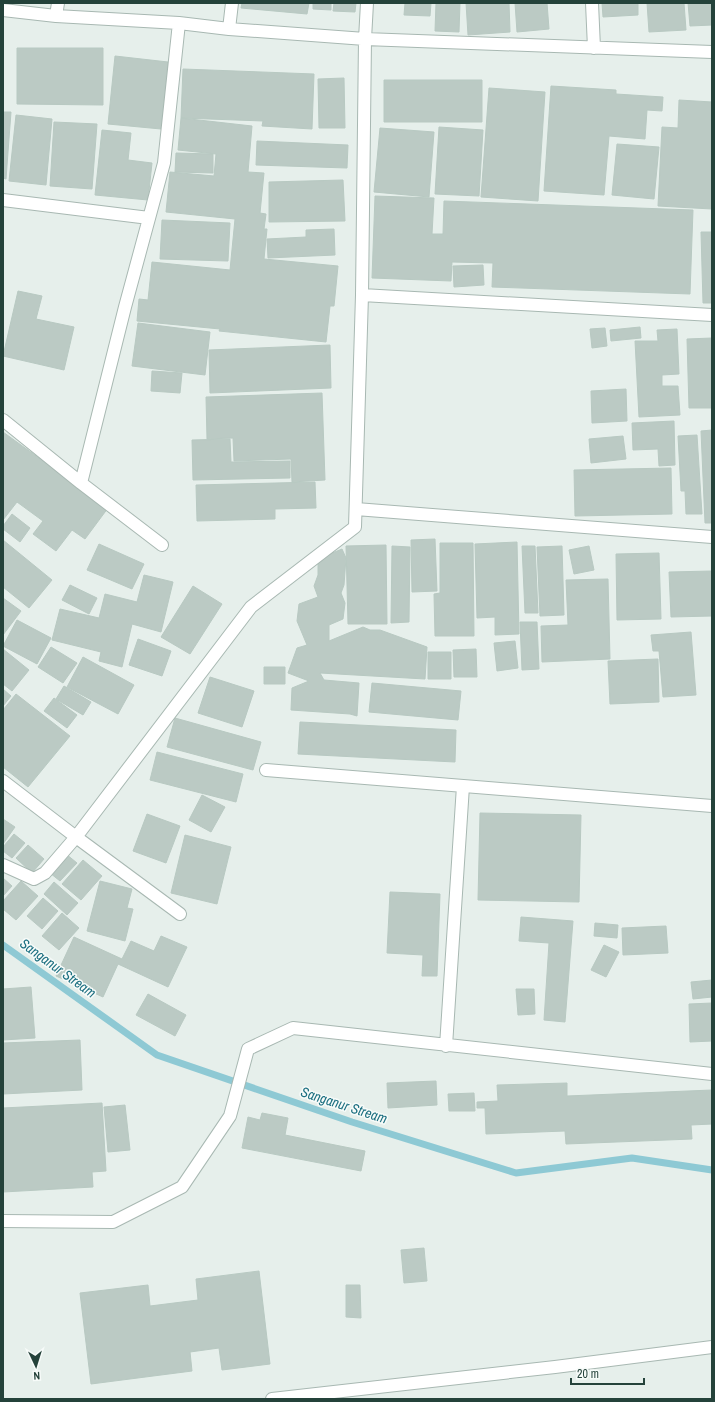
<svg xmlns="http://www.w3.org/2000/svg" width="715" height="1402" font-family="'Archivo Narrow',sans-serif">
  <style>
    .lines { fill: none; stroke-linecap: round; stroke-linejoin: round }
    .stream { stroke: #8ec9d4; stroke-width: 7 }
    .building { fill: #bbcac4; stroke: #b8c9c2 }
    .minor-casing { stroke: #a8b8b2; stroke-width: 14 }
    .minor { stroke: #fff; stroke-width: 12 }
    .labels { text-anchor: middle; stroke-width: 3; stroke-linejoin: round; paint-order: stroke }
    .water-label { font-size: 14px; font-style: italic; fill: #1c6f80; stroke: #f7fbf9 }
  </style>
  <rect width="100%" height="100%" fill="#e6efeb"/>
  <g class="lines">
    <path class="stream" d="M 3,945 L 157,1055 L 352,1122 L 516,1173 L 632,1158 L 712,1170"/>
  </g>
  <path class="building" d="M 242,3 L 309,3 L 307,14 L 241,8 Z
    M 313,3 L 331,3 L 331,10 L 313,9 Z
    M 334,3 L 356,3 L 355,12 L 333,11 Z
    M 405,3 L 431,3 L 430,16 L 404,15 Z
    M 436,3 L 460,3 L 459,32 L 435,31 Z
    M 466,3 L 509,3 L 510,32 L 468,35 Z
    M 515,3 L 547,3 L 549,29 L 517,32 Z
    M 602,3 L 638,3 L 638,15 L 603,17 Z
    M 647,3 L 684,3 L 686,30 L 649,32 Z
    M 688,3 L 712,3 L 712,25 L 690,26 Z
    M 17,48 L 103,48 L 103,105 L 17,104 Z
    M 115,56 L 168,62 L 161,129 L 108,124 Z
    M 183,69 L 314,74 L 312,129 L 262,126 L 263,121 L 181,118 Z
    M 344,78 L 345,128 L 319,128 L 318,79 Z
    M 384,80 L 482,80 L 482,122 L 384,122 Z
    M 551,86 L 616,90 L 616,94 L 663,97 L 662,111 L 647,110 L 645,139 L 609,136 L 604,195 L 544,191 Z
    M 489,88 L 545,92 L 538,201 L 481,197 Z
    M 679,100 L 712,102 L 712,209 L 658,206 L 662,127 L 678,128 Z
    M 3,112 L 11,112 L 6,179 L 3,178 Z
    M 16,115 L 52,119 L 46,185 L 9,181 Z
    M 181,118 L 252,126 L 248,172 L 264,173 L 260,213 L 266,214 L 264,229 L 267,229 L 264,259 L 338,266 L 334,306 L 330,306 L 326,342 L 219,331 L 220,329 L 137,321 L 139,299 L 148,300 L 152,262 L 230,270 L 235,219 L 166,212 L 170,172 L 214,176 L 216,154 L 178,150 Z
    M 54,122 L 97,124 L 92,189 L 50,186 Z
    M 439,127 L 483,130 L 479,196 L 435,194 Z
    M 380,128 L 434,132 L 429,197 L 374,192 Z
    M 102,130 L 131,133 L 128,160 L 152,163 L 148,200 L 95,195 Z
    M 257,141 L 348,145 L 347,168 L 256,165 Z
    M 617,144 L 659,147 L 654,199 L 612,195 Z
    M 176,153 L 213,154 L 213,173 L 175,172 Z
    M 343,180 L 345,221 L 269,222 L 269,182 Z
    M 375,196 L 434,198 L 432,234 L 443,234 L 444,201 L 693,210 L 690,294 L 492,287 L 493,263 L 452,262 L 451,281 L 372,278 Z
    M 162,220 L 230,223 L 228,261 L 160,259 Z
    M 334,229 L 335,255 L 268,258 L 267,239 L 306,237 L 306,230 Z
    M 701,232 L 712,232 L 712,303 L 703,303 Z
    M 483,265 L 484,285 L 454,287 L 453,266 Z
    M 18,291 L 42,296 L 36,319 L 74,327 L 64,370 L 3,356 Z
    M 138,323 L 210,332 L 205,375 L 132,366 Z
    M 640,327 L 641,338 L 611,341 L 610,330 Z
    M 605,328 L 607,346 L 592,348 L 590,329 Z
    M 677,329 L 679,374 L 662,375 L 662,386 L 678,386 L 680,415 L 639,417 L 635,341 L 658,341 L 657,330 Z
    M 712,338 L 712,408 L 689,408 L 687,339 Z
    M 330,345 L 331,388 L 210,393 L 209,350 Z
    M 152,371 L 182,373 L 180,393 L 151,391 Z
    M 626,389 L 627,421 L 592,423 L 591,391 Z
    M 322,393 L 325,480 L 292,482 L 291,459 L 234,461 L 233,438 L 207,439 L 206,397 Z
    M 674,421 L 675,465 L 659,466 L 658,449 L 633,450 L 632,423 Z
    M 712,430 L 712,523 L 705,523 L 701,431 Z
    M 3,432 L 108,508 L 85,539 L 72,530 L 56,551 L 33,534 L 43,521 L 17,502 L 3,520 Z
    M 697,435 L 702,514 L 686,514 L 685,491 L 681,491 L 678,436 Z
    M 623,436 L 626,459 L 591,463 L 589,439 Z
    M 230,439 L 231,462 L 290,461 L 290,478 L 193,480 L 192,440 Z
    M 671,468 L 672,514 L 575,516 L 574,470 Z
    M 315,482 L 316,508 L 275,509 L 275,519 L 197,521 L 196,485 Z
    M 12,514 L 30,528 L 20,542 L 3,529 L 3,526 Z
    M 435,539 L 437,591 L 412,592 L 411,540 Z
    M 3,540 L 52,580 L 29,608 L 3,587 Z
    M 517,542 L 519,634 L 495,635 L 495,617 L 477,618 L 475,544 Z
    M 440,543 L 473,543 L 474,636 L 435,636 L 434,594 L 440,593 Z
    M 99,544 L 144,564 L 132,589 L 87,570 Z
    M 386,545 L 387,624 L 348,624 L 346,546 Z
    M 392,546 L 410,547 L 409,622 L 391,623 Z
    M 522,546 L 535,546 L 538,613 L 525,613 Z
    M 562,546 L 564,615 L 540,616 L 537,547 Z
    M 589,546 L 594,570 L 574,574 L 569,550 Z
    M 342,549 L 346,558 L 344,585 L 341,593 L 345,603 L 343,619 L 329,625 L 329,641 L 363,627 L 370,630 L 380,630 L 427,647 L 425,679 L 320,673 L 324,680 L 359,683 L 357,716 L 350,714 L 291,710 L 292,688 L 309,681 L 288,673 L 297,648 L 307,645 L 297,621 L 299,604 L 318,597 L 314,586 L 318,575 L 318,559 Z
    M 659,553 L 661,619 L 617,620 L 616,554 Z
    M 712,571 L 712,616 L 671,617 L 669,572 Z
    M 144,575 L 173,582 L 161,632 L 132,624 L 122,667 L 99,661 L 101,652 L 52,640 L 60,609 L 99,618 L 105,594 L 137,602 Z
    M 608,579 L 610,659 L 542,662 L 541,626 L 568,625 L 566,580 Z
    M 70,585 L 97,598 L 89,614 L 62,600 Z
    M 193,586 L 222,604 L 190,654 L 161,637 Z
    M 3,598 L 21,611 L 3,635 Z
    M 17,620 L 51,638 L 37,664 L 3,646 Z
    M 520,622 L 537,622 L 539,669 L 522,670 Z
    M 691,632 L 696,695 L 663,697 L 659,651 L 653,651 L 651,635 Z
    M 138,639 L 171,651 L 162,676 L 129,665 Z
    M 515,641 L 518,668 L 497,671 L 494,643 Z
    M 51,647 L 77,663 L 63,683 L 38,667 Z
    M 3,649 L 29,670 L 12,691 L 3,684 Z
    M 476,649 L 477,677 L 454,677 L 453,650 Z
    M 428,652 L 451,652 L 451,679 L 428,679 Z
    M 83,657 L 134,685 L 118,714 L 67,687 Z
    M 658,659 L 659,702 L 610,704 L 608,661 Z
    M 264,667 L 285,667 L 285,684 L 264,684 Z
    M 210,677 L 254,691 L 242,727 L 198,713 Z
    M 372,683 L 461,691 L 458,720 L 369,712 Z
    M 64,686 L 91,702 L 83,715 L 56,699 Z
    M 3,689 L 11,696 L 3,706 Z
    M 16,694 L 70,736 L 28,787 L 3,767 L 3,710 Z
    M 54,698 L 77,715 L 67,728 L 44,711 Z
    M 175,718 L 261,742 L 253,770 L 167,747 Z
    M 300,722 L 456,730 L 455,762 L 298,754 Z
    M 157,752 L 243,774 L 236,802 L 150,780 Z
    M 202,795 L 225,807 L 211,832 L 189,820 Z
    M 480,813 L 581,815 L 579,902 L 478,900 Z
    M 147,814 L 180,826 L 166,863 L 133,851 Z
    M 3,819 L 15,827 L 3,844 Z
    M 14,834 L 25,843 L 12,858 L 3,851 L 3,847 Z
    M 185,835 L 231,847 L 217,904 L 171,893 Z
    M 28,845 L 44,859 L 32,873 L 16,858 Z
    M 66,854 L 77,863 L 60,881 L 50,873 Z
    M 83,860 L 102,876 L 81,900 L 62,884 Z
    M 3,878 L 12,886 L 3,896 Z
    M 21,881 L 38,896 L 16,920 L 3,909 L 3,901 Z
    M 100,881 L 132,889 L 127,908 L 133,909 L 125,941 L 87,931 Z
    M 54,882 L 78,903 L 67,915 L 44,894 Z
    M 390,892 L 440,894 L 437,976 L 422,976 L 423,955 L 387,953 Z
    M 43,898 L 58,911 L 42,929 L 27,916 Z
    M 62,913 L 79,928 L 59,950 L 42,936 Z
    M 521,917 L 573,921 L 565,1022 L 544,1020 L 549,943 L 519,941 Z
    M 595,923 L 618,925 L 617,938 L 594,936 Z
    M 666,926 L 668,953 L 623,955 L 622,928 Z
    M 161,936 L 187,947 L 168,987 L 118,964 L 103,997 L 56,976 L 74,937 L 122,959 L 131,941 L 154,951 Z
    M 604,945 L 619,952 L 606,977 L 591,970 Z
    M 712,980 L 712,997 L 693,999 L 691,982 Z
    M 31,987 L 35,1038 L 3,1040 L 3,989 Z
    M 516,989 L 534,989 L 535,1014 L 518,1015 Z
    M 148,994 L 186,1015 L 175,1036 L 136,1015 Z
    M 712,1003 L 712,1041 L 690,1042 L 689,1004 Z
    M 80,1040 L 82,1090 L 3,1094 L 3,1043 Z
    M 436,1081 L 437,1105 L 388,1108 L 387,1083 Z
    M 567,1083 L 567,1096 L 712,1090 L 712,1124 L 691,1125 L 692,1139 L 566,1144 L 565,1131 L 486,1134 L 485,1108 L 477,1108 L 477,1102 L 498,1101 L 497,1085 Z
    M 474,1093 L 475,1111 L 449,1111 L 448,1094 Z
    M 102,1103 L 106,1171 L 92,1172 L 93,1187 L 3,1192 L 3,1108 Z
    M 125,1105 L 130,1150 L 108,1152 L 104,1107 Z
    M 262,1113 L 288,1118 L 285,1135 L 365,1151 L 361,1171 L 242,1148 L 248,1117 L 260,1120 Z
    M 424,1248 L 427,1281 L 404,1283 L 401,1250 Z
    M 259,1271 L 270,1364 L 222,1370 L 219,1348 L 190,1352 L 192,1371 L 91,1384 L 80,1293 L 148,1285 L 150,1306 L 198,1300 L 196,1279 Z
    M 346,1285 L 360,1285 L 361,1318 L 346,1317 Z"/>
  <g class="lines">
    <g class="minor-casing">
      <path id="minor" d="M 58,3 L 56,16 L 179,23 L 229,29 L 365,39 L 712,52
        M 592,3 L 594,48
        M 3,10 L 56,16
        M 229,29 L 232,3
        M 3,200 L 149,218
        M 362,295 L 712,315
        M 3,420 L 81,483 L 162,545
        M 81,483 L 125,307 L 164,163 L 179,23
        M 356,509 L 712,537
        M 266,770 L 712,806
        M 3,781 L 76,837 L 251,607 L 355,527 L 362,295 L 365,39 L 367,3
        M 3,865 L 34,879 L 45,873 L 76,837 L 180,914
        M 446,1046 L 463,786
        M 3,1221 L 113,1222 L 182,1187 L 230,1116 L 248,1049 L 293,1028 L 712,1074
        M 272,1399 L 555,1367 L 712,1347"/>
    </g>
    <use href="#minor" class="minor"/>
  </g>
  <g class="labels">
    <g class="water-label">
      <text transform="translate(58 968) rotate(36)" y="5">Sanganur Stream</text>
      <text transform="translate(344 1105) rotate(18)" y="5">Sanganur Stream</text>
    </g>
  </g>
  <rect width="715" height="1402" fill="none" stroke="#24423a" stroke-width="8"/>
  <g transform="translate(36 1366) rotate(176)" stroke="#f7fbf9" stroke-width="3" paint-order="stroke">
  <path d="M0-3L7 15L0 10L-7 15Z" fill="#24423a"/>
  <text y="-6" font-size="11" font-weight="bold" text-anchor="middle" fill="#24423a">N</text>
  </g>
  <path d="M571 1378v6h73v-6" fill="none" stroke="#24423a" stroke-width="2"/>
  <text x="577" y="1378" font-size="12" fill="#24423a" stroke="#f7fbf9" stroke-width="3" paint-order="stroke">20 m</text>
</svg>
